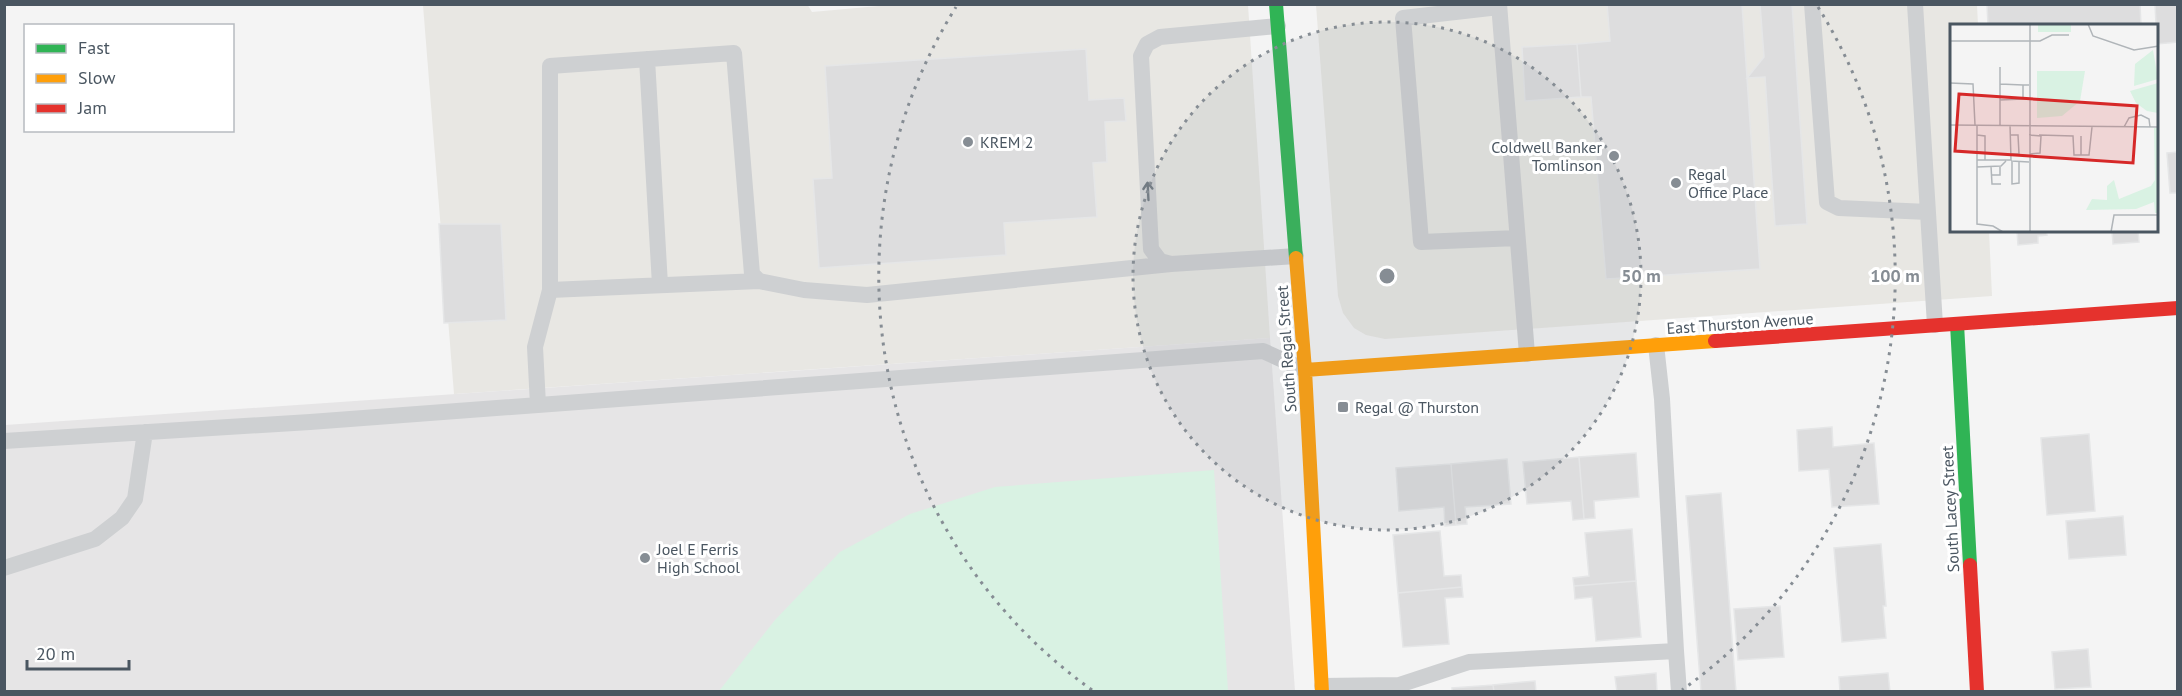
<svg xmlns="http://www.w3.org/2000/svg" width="2182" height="696" font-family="'PT Sans',sans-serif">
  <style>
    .commercial { fill: #e8e7e3 }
    .education { fill: #e6e5e6 }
    .green { fill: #d9f2e3 }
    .building { fill: #ddddde; stroke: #e5e6e7; stroke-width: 1.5 }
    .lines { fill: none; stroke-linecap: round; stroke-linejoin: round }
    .lane { stroke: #ced0d2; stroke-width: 16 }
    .fast { stroke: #30b455; stroke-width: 14 }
    .slow { stroke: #ff9f0a; stroke-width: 14 }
    .jam { stroke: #e5322d; stroke-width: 14 }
    .oneway { stroke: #727b83 }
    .ring { fill: none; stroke: #868d94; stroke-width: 3; stroke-dasharray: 3 6 }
    .poi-dot { fill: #868d94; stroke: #fff; stroke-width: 2 }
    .labels { text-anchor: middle; stroke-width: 6; stroke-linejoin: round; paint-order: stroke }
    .poi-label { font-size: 16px; fill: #4a5661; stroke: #fff; text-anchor: start }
    .street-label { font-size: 16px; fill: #4a5661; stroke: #fff }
    .inset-road { fill: none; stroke: #b0b5b9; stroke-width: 1.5 }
    .view { fill: #d62828; fill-opacity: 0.15; stroke: #d62828; stroke-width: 3 }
    .inset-edge { fill: none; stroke: #4a5661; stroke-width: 3 }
    .centre { fill: #868d94; stroke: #fff; stroke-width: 3 }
    .ring-label { font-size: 18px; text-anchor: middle; font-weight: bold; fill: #868d94; stroke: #fff; stroke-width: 6; stroke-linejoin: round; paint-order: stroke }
  </style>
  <rect width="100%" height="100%" fill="#f4f4f4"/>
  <path class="commercial" d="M 807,4 L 812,12 L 901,4 L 1248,5 L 1270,338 L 454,394 L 423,5 Z
    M 1316,5 L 1977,5 L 1978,25 L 1951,26 L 1951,231 L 1989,231 L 1992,296 L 1385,339 L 1366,335 L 1354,328 L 1343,313 L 1338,296 Z"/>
  <path class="education" d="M 1270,338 L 1295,691 L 5,692 L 5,425 Z"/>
  <path class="green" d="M 1214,470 L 1228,691 L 719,691 L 775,620 L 840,552 L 910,514 L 995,487 Z"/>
  <path class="building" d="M 1607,4 L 1742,4 L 1760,269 L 1606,279 L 1591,97 L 1581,97 L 1577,44 L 1610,41 Z
    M 1760,4 L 1792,4 L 1807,224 L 1775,226 L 1765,77 L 1747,78 L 1764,57 Z
    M 1987,4 L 2140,4 L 2141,26 L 1988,26 Z
    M 2155,4 L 2178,4 L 2178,42 L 2157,44 Z
    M 1577,44 L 1581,97 L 1525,101 L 1522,47 Z
    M 1086,49 L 1089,100 L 1124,98 L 1126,121 L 1105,122 L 1107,162 L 1093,163 L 1097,217 L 1004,223 L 1006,255 L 819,268 L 813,179 L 832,178 L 825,66 Z
    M 2178,152 L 2178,193 L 2170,193 L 2167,153 Z
    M 439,224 L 501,224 L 506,320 L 444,323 Z
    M 2017,231 L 2046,231 L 2047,235 L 2038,236 L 2038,243 L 2018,245 Z
    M 2112,231 L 2138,231 L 2139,242 L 2113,244 Z
    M 1832,427 L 1833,447 L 1874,443 L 1879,504 L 1832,507 L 1829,469 L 1799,471 L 1797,430 Z
    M 2089,434 L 2095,511 L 2047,515 L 2041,438 Z
    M 1636,453 L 1639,497 L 1594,501 L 1595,518 L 1584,519 L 1579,457 Z
    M 1579,457 L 1584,519 L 1573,520 L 1571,501 L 1527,504 L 1523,462 Z
    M 1507,459 L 1511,504 L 1465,507 L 1467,524 L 1456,525 L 1451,464 Z
    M 1451,464 L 1456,525 L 1445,526 L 1444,507 L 1399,511 L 1396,468 Z
    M 1721,493 L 1736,692 L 1701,692 L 1686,496 Z
    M 2123,516 L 2126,555 L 2069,559 L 2066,521 Z
    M 1632,529 L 1636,581 L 1574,586 L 1573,578 L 1589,576 L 1585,533 Z
    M 1440,531 L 1444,576 L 1461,575 L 1462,587 L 1398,593 L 1393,535 Z
    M 1881,544 L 1886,606 L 1883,606 L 1886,638 L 1842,642 L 1834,548 Z
    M 1636,581 L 1641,637 L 1596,641 L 1592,597 L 1575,599 L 1574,586 Z
    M 1462,587 L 1463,597 L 1445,598 L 1449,644 L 1403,647 L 1398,593 Z
    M 1780,606 L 1784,657 L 1738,660 L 1734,609 Z
    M 2088,649 L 2091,687 L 2055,689 L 2052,652 Z
    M 1656,673 L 1657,692 L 1617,692 L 1615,677 Z
    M 1888,673 L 1890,692 L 1840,692 L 1839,677 Z
    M 1535,681 L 1536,692 L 1494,692 L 1493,685 Z
    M 1493,685 L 1494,692 L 1452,692 L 1452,688 Z"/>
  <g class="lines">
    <path class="lane" d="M 1499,4 L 1527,354
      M 1812,4 L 1827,202 L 1839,208 L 1928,212
      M 1915,4 L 1935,325
      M 1499,7 L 1403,18 L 1421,242 L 1517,238
      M 1278,26 L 1160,37 L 1147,44 L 1141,56 L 1151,249 L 1160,261 L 1171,264 L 1296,256
      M 647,59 L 660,285
      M 550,290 L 759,281
      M 538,405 L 535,347 L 550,290 L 550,66 L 734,53 L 752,274 L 759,281 L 804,290 L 867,295 L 1171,264
      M 4,441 L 310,422 L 1263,351 L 1305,370
      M 4,568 L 95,539 L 122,518 L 135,499 L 145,432
      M 1676,651 L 1679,692
      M 1399,685 L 1469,662 L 1676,651 L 1662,399 L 1656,345
      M 1322,686 L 1399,685 L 1399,692"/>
    <path class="fast" d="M 1276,4 L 1296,258
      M 1957,324 L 1970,565"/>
    <path class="slow" d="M 1296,258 L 1305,370 L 1322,692
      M 1305,370 L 1715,341"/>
    <path class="jam" d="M 1715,341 L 2178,308
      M 1970,565 L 1977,692"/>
  </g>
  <defs><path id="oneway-shaft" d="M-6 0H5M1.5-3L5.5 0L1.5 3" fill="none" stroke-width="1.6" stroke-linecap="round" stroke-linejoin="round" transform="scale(1.5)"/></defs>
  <use class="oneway" href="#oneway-shaft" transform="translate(1148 191) rotate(-93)"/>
  <circle cx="1387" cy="276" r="254" fill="#868d94" fill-opacity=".12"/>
  <g class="ring">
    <circle cx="1387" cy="276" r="254"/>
    <path d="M1092 690A508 508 0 0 1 956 7M1818 7A508 508 0 0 1 1682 690"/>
  </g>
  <g class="poi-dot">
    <circle cx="968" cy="142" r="6"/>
    <circle cx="1614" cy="156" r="6"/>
    <circle cx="1676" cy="183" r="6"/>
    <rect x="1337" y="401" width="12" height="12" rx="3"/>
    <circle cx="645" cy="558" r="6"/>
  </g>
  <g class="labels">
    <g class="poi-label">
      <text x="980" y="148">KREM 2</text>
      <text x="1602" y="153" text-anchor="end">Coldwell Banker<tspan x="1602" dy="18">Tomlinson</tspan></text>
      <text x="1688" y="180">Regal<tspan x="1688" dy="18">Office Place</tspan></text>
      <text x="1355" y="413">Regal @ Thurston</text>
      <text x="657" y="555">Joel E Ferris<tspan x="657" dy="18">High School</tspan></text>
    </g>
    <g class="street-label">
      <text transform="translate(1740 323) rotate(-4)" y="6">East Thurston Avenue</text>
      <text transform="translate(1286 349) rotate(-94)" y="6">South Regal Street</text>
      <text transform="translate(1950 509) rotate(-93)" y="6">South Lacey Street</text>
    </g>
  </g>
  <g transform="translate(1950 24)">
    <rect width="208" height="208" fill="#f4f4f4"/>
    <path d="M 88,0 L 121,0 L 121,8 L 88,8 ZM 203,26 L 208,55 L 184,62 L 185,40 ZM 87,47 L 135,47 L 130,77 L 112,92 L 87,94 ZM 208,59 L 208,89 L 197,87 L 186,79 L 180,67 ZM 204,104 L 208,104 L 208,189 L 205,189 L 204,178 L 186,185 L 136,186 L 142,175 L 157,176 L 157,162 L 164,156 L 169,175 L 201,162 L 205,156 Z" fill="#d9f2e3"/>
    <path class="inset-road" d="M 138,0 L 143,12 L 184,26 L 209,22M 0,17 L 90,17 L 102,11 L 119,11M 50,43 L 50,76M 0,59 L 23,60 L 25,101M 50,60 L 73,61M 79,75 L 73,75 L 73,61 L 79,61M 0,101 L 209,103M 27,101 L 27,136 L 61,136 L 60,101M 50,101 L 50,76 L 73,75M 174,103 L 179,94 L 191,91 L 199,95 L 200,103M 27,111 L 35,112 L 35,136M 61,111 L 68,111 L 69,130 L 61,130M 79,111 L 91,112 L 90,129 L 80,130M 89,111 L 123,112 L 124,131 L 139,131 L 142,103M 131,131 L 131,112M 27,136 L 27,200 L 43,202 L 53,208M 61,137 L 79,138M 62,138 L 62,160 L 69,159 L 69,138M 41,142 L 42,160 L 51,160M 27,143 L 51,142 L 56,137M 41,151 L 50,151 L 50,142M 80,208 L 80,0M 161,208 L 164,191 L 209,191"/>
    <path class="view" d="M 9,70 L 187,82 L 183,139 L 5,127 Z"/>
    <rect width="208" height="208" class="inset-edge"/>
  </g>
  <circle cx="1387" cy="276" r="9" class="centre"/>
  <g class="ring-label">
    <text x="1641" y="282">50 m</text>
    <text x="1895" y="282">100 m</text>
  </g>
  <rect width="2182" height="696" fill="none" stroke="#4a5661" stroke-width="12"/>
  <rect x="24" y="24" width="210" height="108" fill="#ffffff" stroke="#b7bbc0" stroke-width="1.5"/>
  <rect x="36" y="44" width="30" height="9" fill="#30b455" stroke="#b7bbc0" stroke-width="1.5"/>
  <text x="78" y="54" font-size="18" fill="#4a5661">Fast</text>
  <rect x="36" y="74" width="30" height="9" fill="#ff9f0a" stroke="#b7bbc0" stroke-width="1.5"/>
  <text x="78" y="84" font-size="18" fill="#4a5661">Slow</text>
  <rect x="36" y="104" width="30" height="9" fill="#e5322d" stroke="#b7bbc0" stroke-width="1.5"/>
  <text x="78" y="114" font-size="18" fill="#4a5661">Jam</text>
  <path d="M27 660v9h102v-9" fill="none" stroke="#4a5661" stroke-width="3"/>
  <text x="36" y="660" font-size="18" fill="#4a5661" stroke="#ffffff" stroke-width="4.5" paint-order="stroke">20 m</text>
</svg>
